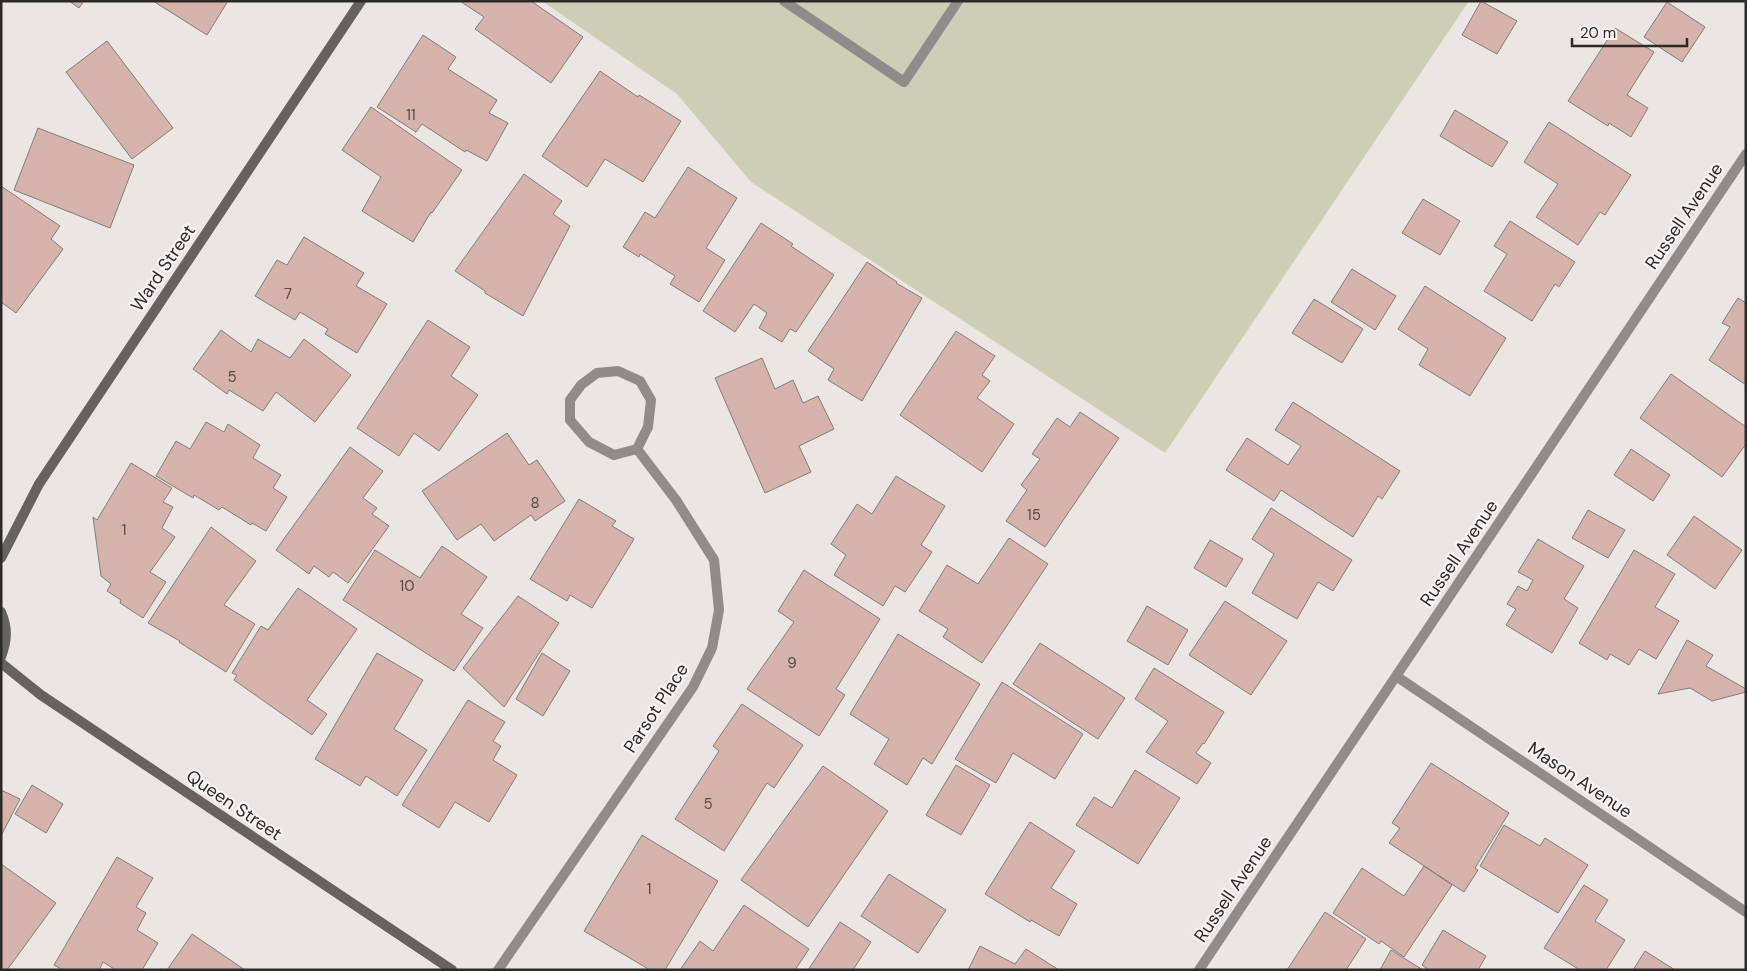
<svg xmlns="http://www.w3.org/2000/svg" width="1747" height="971" font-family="'DM Sans',sans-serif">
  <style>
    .green { fill: #ccceb6 }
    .building { fill: #d6b3aa; stroke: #837d7c }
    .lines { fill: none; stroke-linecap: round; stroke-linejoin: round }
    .lane { stroke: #8f8c8b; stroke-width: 10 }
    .street { stroke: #8f8c8b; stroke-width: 10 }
    .secondary { stroke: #656260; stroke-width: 10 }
    .labels { text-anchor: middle; stroke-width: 4.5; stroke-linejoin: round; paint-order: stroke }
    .number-label { font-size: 15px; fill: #564c49 }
    .street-label { font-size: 18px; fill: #2c2a29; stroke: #f9f2f0 }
  </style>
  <rect width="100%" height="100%" fill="#ebe5e3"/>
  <path class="green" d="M 542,1 L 1469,1 L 1165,453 L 751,182 L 677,94 Z"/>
  <path class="building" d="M 69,1 L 84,1 L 79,8 Z
    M 153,1 L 228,1 L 207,35 Z
    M 460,1 L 531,1 L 583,37 L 551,83 L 475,29 L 484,17 Z
    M 1481,1 L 1517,21 L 1497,54 L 1462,35 Z
    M 1667,2 L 1705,27 L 1682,62 L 1644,37 Z
    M 1615,28 L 1654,52 L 1627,95 L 1648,108 L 1631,137 L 1609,123 L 1608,126 L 1568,101 Z
    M 423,35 L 456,57 L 448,69 L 497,100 L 489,113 L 508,123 L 487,161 L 466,150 L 465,152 L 422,124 L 416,132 L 377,107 Z
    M 107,41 L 173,128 L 132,159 L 66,72 Z
    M 600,71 L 638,97 L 639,95 L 681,121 L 643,182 L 605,159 L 587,187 L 542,156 Z
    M 371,107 L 462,170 L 432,213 L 431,212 L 413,242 L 362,211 L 381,177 L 342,150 Z
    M 1455,110 L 1508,142 L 1492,167 L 1440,136 Z
    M 1549,122 L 1631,175 L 1605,215 L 1600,212 L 1578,245 L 1536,217 L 1558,184 L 1524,162 Z
    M 38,128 L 134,165 L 110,228 L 14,190 Z
    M 688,167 L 737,198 L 706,248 L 725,260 L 699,302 L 670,284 L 675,276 L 640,254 L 639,257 L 623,247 L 645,212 L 655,218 Z
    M 524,174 L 562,201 L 553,214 L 570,226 L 523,316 L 485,293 L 485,291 L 455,271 Z
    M 1,186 L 60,226 L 51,239 L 63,249 L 16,313 L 1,302 Z
    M 1423,199 L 1460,221 L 1440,255 L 1402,233 Z
    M 1510,221 L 1575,262 L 1559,287 L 1555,284 L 1532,321 L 1484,291 L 1507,254 L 1494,246 Z
    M 761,223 L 793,244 L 791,246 L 834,275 L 796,332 L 790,329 L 782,342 L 759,328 L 767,313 L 754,304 L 735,332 L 703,311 Z
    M 304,237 L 364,273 L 356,286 L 387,304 L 357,353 L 325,334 L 328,329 L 300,312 L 295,320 L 255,296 L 277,260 L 287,265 Z
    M 867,262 L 897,282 L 896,283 L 922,298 L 862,401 L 828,380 L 834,369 L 808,351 Z
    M 1352,269 L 1396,296 L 1375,330 L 1331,302 Z
    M 1425,286 L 1506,338 L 1470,396 L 1419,365 L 1428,349 L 1398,329 Z
    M 1738,298 L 1746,303 L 1746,385 L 1709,360 L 1730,327 L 1722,323 Z
    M 1314,299 L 1363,329 L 1342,363 L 1292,333 Z
    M 428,320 L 470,347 L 451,376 L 478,395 L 439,451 L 414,433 L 399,456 L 357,428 Z
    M 221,330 L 251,352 L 258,339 L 290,358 L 304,339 L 351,375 L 315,422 L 276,392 L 263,411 L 229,390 L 227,394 L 193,369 Z
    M 956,331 L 995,356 L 982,375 L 990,381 L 977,398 L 1014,424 L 982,472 L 900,415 Z
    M 762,358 L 775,389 L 793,380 L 803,403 L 818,396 L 834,429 L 799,446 L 811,472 L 765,493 L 715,378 Z
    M 1671,374 L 1746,427 L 1746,444 L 1722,477 L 1640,418 Z
    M 1293,402 L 1400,471 L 1382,499 L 1378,496 L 1353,537 L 1281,490 L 1274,501 L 1226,470 L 1247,438 L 1288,465 L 1301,446 L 1275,430 Z
    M 1080,412 L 1119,438 L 1045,547 L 1006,521 L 1027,490 L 1021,485 L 1040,459 L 1032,454 L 1057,418 L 1070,427 Z
    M 206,422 L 224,432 L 228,424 L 260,445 L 253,458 L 281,475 L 273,488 L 287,497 L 266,531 L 252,523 L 251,525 L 222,507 L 219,510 L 194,495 L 193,498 L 156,476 L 176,441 L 190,449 Z
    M 507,433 L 529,465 L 537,460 L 565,501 L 535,521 L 531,515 L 494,541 L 481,524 L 457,540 L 422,491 Z
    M 350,447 L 383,471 L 363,498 L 377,508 L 372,514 L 389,526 L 348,583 L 333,572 L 329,577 L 314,566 L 309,574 L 276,550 Z
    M 1631,449 L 1670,475 L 1653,501 L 1614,475 Z
    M 131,463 L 172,488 L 163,502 L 173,507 L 162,528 L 175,537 L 150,572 L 166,582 L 143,618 L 120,603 L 121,600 L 107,591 L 111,584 L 101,576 L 93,517 L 97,520 Z
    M 896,476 L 945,506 L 921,545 L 932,552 L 905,592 L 895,586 L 883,606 L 834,575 L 846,555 L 831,544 L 857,504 L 872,514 Z
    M 579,499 L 616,521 L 612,526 L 634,539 L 592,608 L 570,595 L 567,601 L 530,579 Z
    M 1271,508 L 1352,560 L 1333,591 L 1318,582 L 1297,619 L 1252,593 L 1274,554 L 1252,539 Z
    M 1588,510 L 1625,530 L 1608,558 L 1572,538 Z
    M 1694,516 L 1742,550 L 1715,589 L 1667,555 Z
    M 211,527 L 256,561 L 224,605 L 255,624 L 226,672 L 179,642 L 180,641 L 148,623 Z
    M 1009,538 L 1048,564 L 982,663 L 943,637 L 948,629 L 919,611 L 947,565 L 978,584 Z
    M 1538,539 L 1584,566 L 1564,599 L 1578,608 L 1552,653 L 1506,625 L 1516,609 L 1507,604 L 1518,586 L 1527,591 L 1533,580 L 1518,572 Z
    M 1210,540 L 1243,559 L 1226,587 L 1194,568 Z
    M 442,546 L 487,577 L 461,614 L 483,628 L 454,671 L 343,600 L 375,550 L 420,578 Z
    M 1634,550 L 1675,574 L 1655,607 L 1679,621 L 1656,659 L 1639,649 L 1629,665 L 1610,654 L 1607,660 L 1579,643 Z
    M 804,570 L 880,619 L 836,689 L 845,695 L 819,736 L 747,689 L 794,622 L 778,611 Z
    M 298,588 L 357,629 L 307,700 L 327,714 L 312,735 L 234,680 L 237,675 L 232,673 L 261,626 L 268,630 Z
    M 518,596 L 559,623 L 504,707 L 463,668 Z
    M 1225,601 L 1287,641 L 1251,695 L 1189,655 Z
    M 1147,606 L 1188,630 L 1168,665 L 1127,641 Z
    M 898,634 L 980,684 L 932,764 L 923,758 L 907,785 L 874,764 L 889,739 L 850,714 Z
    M 1687,640 L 1713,655 L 1706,666 L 1746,689 L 1746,692 L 1712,701 L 1690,688 L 1658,694 Z
    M 1040,643 L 1125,698 L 1098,739 L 1013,684 Z
    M 377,653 L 423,680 L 394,729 L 427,750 L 397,796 L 366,776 L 360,786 L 315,759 Z
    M 542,653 L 570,671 L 543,716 L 516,699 Z
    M 1154,668 L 1224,712 L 1204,744 L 1203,743 L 1196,753 L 1211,763 L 1197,784 L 1146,752 L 1168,721 L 1135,699 Z
    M 1002,682 L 1083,734 L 1055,779 L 1013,753 L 996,783 L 955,759 Z
    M 468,700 L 505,722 L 493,741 L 501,746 L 493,760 L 517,775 L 489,822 L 455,802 L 439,828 L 402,805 Z
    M 742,704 L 803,745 L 774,788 L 767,783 L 724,851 L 675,819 L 719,751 L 713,746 Z
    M 1431,763 L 1509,813 L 1475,868 L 1478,870 L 1464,892 L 1389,843 L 1400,828 L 1392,823 Z
    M 956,765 L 990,785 L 961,835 L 926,815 Z
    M 823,766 L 888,811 L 808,927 L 741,880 Z
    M 1135,770 L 1180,798 L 1138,864 L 1076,825 L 1094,797 L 1112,808 Z
    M 32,785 L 63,804 L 46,833 L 15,814 Z
    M 1,790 L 20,799 L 1,836 Z
    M 1030,822 L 1075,851 L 1051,888 L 1077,904 L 1059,936 L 1031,920 L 1030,922 L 985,894 Z
    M 1504,825 L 1540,846 L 1545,838 L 1588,865 L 1558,913 L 1480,866 Z
    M 642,835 L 718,881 L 665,970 L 650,970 L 584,931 Z
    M 117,857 L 153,878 L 136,907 L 146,913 L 137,930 L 158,943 L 142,970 L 116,970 L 103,962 L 99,970 L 63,970 L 54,965 Z
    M 1,864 L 56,903 L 7,970 L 1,970 Z
    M 1424,866 L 1452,885 L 1404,957 L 1381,941 L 1379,944 L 1333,913 L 1362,868 L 1404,896 Z
    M 889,874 L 946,910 L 918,953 L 861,916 Z
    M 1584,885 L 1608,900 L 1595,921 L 1625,940 L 1606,970 L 1580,970 L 1544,948 Z
    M 744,905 L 809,949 L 795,970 L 680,970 L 700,941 L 713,951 Z
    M 1325,912 L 1366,939 L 1346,970 L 1287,970 Z
    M 840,922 L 871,942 L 853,970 L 808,970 Z
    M 1443,930 L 1486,956 L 1478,970 L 1429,970 L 1422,965 Z
    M 192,934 L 245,970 L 167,970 Z
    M 980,946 L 1015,964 L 1026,949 L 1059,970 L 968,970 Z
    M 1391,950 L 1423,970 L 1380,970 Z
    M 1645,951 L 1675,970 L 1633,970 Z"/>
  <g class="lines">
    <path class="lane" d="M 784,1 L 904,82 L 958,1"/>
    <path class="street" d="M 618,371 L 640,381 L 651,400 L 648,427 L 637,449 L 614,455 L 589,442 L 570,420 L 570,400 L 581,385 L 597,373 Z
      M 1396,676 L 1746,912
      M 498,970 L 693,687 L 712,648 L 719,610 L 714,560 L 676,500 L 637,449
      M 1199,970 L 1746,154"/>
    <path class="secondary" d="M 1,558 L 39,484 L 361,1
      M 1,612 C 8,628 7,641 1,657
      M 1,663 L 41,695 L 452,970"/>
  </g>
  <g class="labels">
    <g class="number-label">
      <text x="411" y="120">11</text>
      <text x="288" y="299">7</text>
      <text x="232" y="382">5</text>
      <text x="535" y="508">8</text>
      <text x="1034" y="520">15</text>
      <text x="124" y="535">1</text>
      <text x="407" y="591">10</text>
      <text x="792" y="668">9</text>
      <text x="708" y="809">5</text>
      <text x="649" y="894">1</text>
    </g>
    <g class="street-label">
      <text transform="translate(1684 216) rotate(-56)" y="6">Russell Avenue</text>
      <text transform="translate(163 268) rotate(-56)" y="6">Ward Street</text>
      <text transform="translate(1459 553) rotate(-56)" y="6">Russell Avenue</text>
      <text transform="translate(656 708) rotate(-57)" y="6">Parsot Place</text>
      <text transform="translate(1580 780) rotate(34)" y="6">Mason Avenue</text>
      <text transform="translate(234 805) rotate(34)" y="6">Queen Street</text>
      <text transform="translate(1233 889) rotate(-56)" y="6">Russell Avenue</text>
    </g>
  </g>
  <rect width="1747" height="971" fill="none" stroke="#2c2a29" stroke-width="5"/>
  <path d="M1572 38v8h115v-8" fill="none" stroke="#2c2a29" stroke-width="2.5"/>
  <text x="1580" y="38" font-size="15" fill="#2c2a29" stroke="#f9f2f0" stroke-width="4" paint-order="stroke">20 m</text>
</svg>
